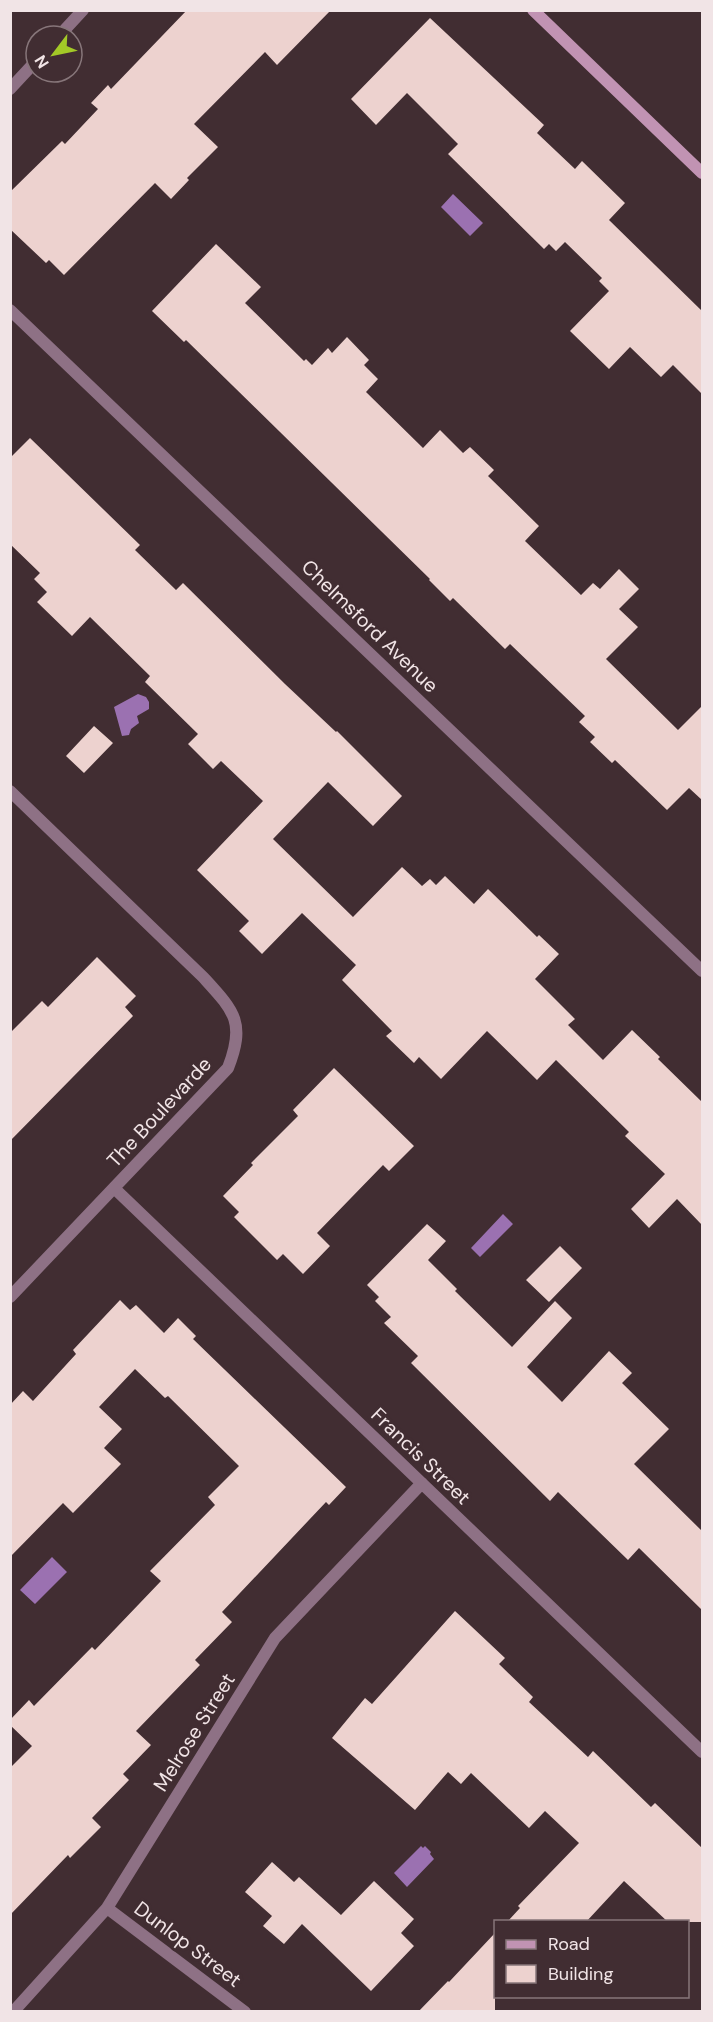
<svg xmlns="http://www.w3.org/2000/svg" width="713" height="2022" font-family="'DM Sans',sans-serif">
  <style>
    .water { fill: #9b71b1 }
    .building { fill: #edd2cf }
    .lines { fill: none; stroke-linecap: round; stroke-linejoin: round }
    .street { stroke: #8e7185; stroke-width: 12 }
    .secondary { stroke: #c193b3; stroke-width: 12 }
    .labels { text-anchor: middle; stroke-width: 6; stroke-linejoin: round; paint-order: stroke }
    .street-label { font-size: 20px; fill: #f1e4e6; stroke: #412d32 }
  </style>
  <rect width="100%" height="100%" fill="#412d32"/>
  <path class="water" d="M 453,194 L 483,223 L 470,236 L 441,207 Z
    M 138,694 L 146,697 L 149,702 L 149,709 L 137,716 L 139,723 L 131,729 L 129,735 L 122,736 L 114,707 Z
    M 503,1214 L 513,1224 L 480,1257 L 471,1248 Z
    M 52,1557 L 67,1572 L 35,1604 L 20,1590 Z
    M 421,1846 L 423,1848 L 425,1846 L 431,1852 L 430,1854 L 434,1859 L 407,1887 L 394,1873 Z"/>
  <path class="building" d="M 187,10 L 331,10 L 277,65 L 265,52 L 194,124 L 218,147 L 187,178 L 189,180 L 171,199 L 155,183 L 64,275 L 49,260 L 46,263 L 10,229 L 10,192 L 62,141 L 65,144 L 98,109 L 91,103 L 108,85 L 111,89 Z
    M 430,18 L 544,125 L 537,133 L 575,169 L 582,161 L 625,203 L 609,220 L 702,311 L 702,394 L 673,365 L 661,377 L 630,347 L 609,369 L 570,331 L 609,291 L 599,281 L 602,278 L 565,242 L 556,251 L 549,244 L 544,249 L 448,154 L 458,144 L 407,93 L 376,125 L 351,99 Z
    M 216,244 L 261,287 L 245,303 L 304,361 L 306,359 L 312,365 L 328,348 L 332,353 L 347,337 L 369,360 L 364,365 L 378,379 L 366,392 L 423,448 L 440,430 L 463,453 L 470,447 L 494,470 L 488,476 L 539,526 L 525,541 L 581,595 L 593,583 L 600,589 L 619,569 L 639,589 L 619,609 L 638,627 L 606,659 L 678,730 L 702,706 L 702,800 L 689,788 L 667,810 L 615,760 L 612,763 L 590,742 L 595,737 L 579,722 L 585,716 L 510,644 L 505,649 L 453,598 L 450,601 L 429,580 L 430,579 L 186,340 L 184,342 L 152,311 Z
    M 30,438 L 140,545 L 135,550 L 176,590 L 183,583 L 285,684 L 336,732 L 337,731 L 402,796 L 373,826 L 328,782 L 273,839 L 353,917 L 402,867 L 422,886 L 430,879 L 436,885 L 445,876 L 474,904 L 488,889 L 537,937 L 539,935 L 559,954 L 535,979 L 575,1019 L 568,1025 L 603,1060 L 632,1030 L 660,1057 L 658,1059 L 702,1102 L 702,1225 L 677,1199 L 649,1228 L 631,1209 L 665,1174 L 625,1136 L 629,1132 L 556,1060 L 537,1080 L 487,1031 L 441,1079 L 419,1057 L 414,1063 L 386,1036 L 392,1031 L 342,980 L 356,965 L 302,913 L 262,954 L 239,931 L 249,921 L 197,870 L 263,801 L 221,761 L 213,769 L 188,744 L 198,734 L 145,682 L 150,676 L 90,617 L 72,636 L 37,602 L 47,592 L 34,579 L 40,573 L 10,544 L 10,458 Z
    M 94,726 L 113,743 L 84,773 L 66,756 Z
    M 97,957 L 136,996 L 125,1007 L 133,1016 L 10,1141 L 10,1033 L 42,1001 L 48,1007 Z
    M 334,1068 L 414,1146 L 389,1171 L 383,1165 L 317,1233 L 330,1246 L 303,1274 L 283,1254 L 277,1260 L 234,1217 L 239,1212 L 223,1196 L 253,1165 L 251,1163 L 298,1116 L 293,1110 Z
    M 427,1224 L 446,1241 L 428,1260 L 457,1289 L 455,1291 L 512,1347 L 555,1301 L 572,1318 L 527,1367 L 562,1402 L 609,1351 L 632,1373 L 622,1383 L 669,1429 L 634,1464 L 702,1531 L 702,1610 L 639,1548 L 628,1560 L 558,1492 L 550,1501 L 411,1363 L 418,1356 L 384,1323 L 391,1317 L 375,1301 L 379,1297 L 367,1285 Z
    M 560,1246 L 582,1268 L 549,1302 L 526,1280 Z
    M 120,1300 L 130,1310 L 136,1305 L 164,1333 L 178,1318 L 196,1336 L 193,1339 L 346,1487 L 329,1505 L 326,1502 L 222,1612 L 232,1622 L 195,1660 L 200,1665 L 136,1731 L 151,1745 L 123,1774 L 129,1780 L 92,1818 L 101,1827 L 70,1858 L 68,1855 L 10,1915 L 10,1768 L 32,1746 L 10,1725 L 10,1720 L 29,1700 L 34,1706 L 92,1647 L 95,1650 L 161,1581 L 150,1571 L 215,1505 L 208,1497 L 239,1466 L 168,1396 L 165,1398 L 135,1369 L 99,1407 L 122,1429 L 104,1448 L 121,1464 L 73,1513 L 63,1503 L 10,1557 L 10,1405 L 23,1391 L 33,1401 L 76,1354 L 73,1350 Z
    M 455,1611 L 505,1658 L 499,1664 L 533,1697 L 529,1702 L 588,1757 L 593,1751 L 651,1807 L 655,1803 L 702,1848 L 702,1922 L 668,1922 L 624,1881 L 586,1922 L 507,1922 L 520,1908 L 518,1906 L 579,1843 L 545,1811 L 529,1828 L 471,1773 L 461,1784 L 448,1772 L 415,1810 L 332,1738 L 365,1698 L 372,1704 Z
    M 272,1862 L 294,1882 L 299,1877 L 341,1915 L 374,1881 L 414,1919 L 401,1933 L 414,1946 L 371,1991 L 302,1924 L 284,1944 L 263,1926 L 272,1916 L 245,1892 Z
    M 495,1933 L 495,2012 L 418,2012 L 448,1981 L 449,1982 Z"/>
  <g class="lines">
    <path class="street" d="M 59,36 L 83,10
      M 10,89 L 36,61
      M 10,310 L 702,971
      M 10,791 L 203,977 C 234,1011 246,1022 228,1068 L 10,1297
      M 114,1188 L 702,1752
      M 107,1908 L 245,2012
      M 13,2012 L 107,1908 L 275,1638 L 422,1483"/>
    <path class="secondary" d="M 533,10 L 702,173"/>
  </g>
  <g class="labels">
    <g class="street-label">
      <text transform="translate(370 626) rotate(44)" y="7">Chelmsford Avenue</text>
      <text transform="translate(159 1112) rotate(-47)" y="7">The Boulevarde</text>
      <text transform="translate(421 1456) rotate(44)" y="7">Francis Street</text>
      <text transform="translate(194 1732) rotate(-58)" y="7">Melrose Street</text>
      <text transform="translate(188 1944) rotate(37)" y="7">Dunlop Street</text>
    </g>
  </g>
  <rect width="713" height="2022" fill="none" stroke="#f1e4e6" stroke-width="24"/>
  <rect x="494" y="1920" width="195" height="78" fill="#412d32" stroke="#87767a" stroke-width="1.5"/>
  <rect x="506" y="1940" width="30" height="9" fill="#c193b3" stroke="#87767a" stroke-width="1.5"/>
  <text x="548" y="1950" font-size="18" fill="#f1e4e6">Road</text>
  <rect x="506" y="1965" width="30" height="18" fill="#edd2cf" stroke="#87767a" stroke-width="1.5"/>
  <text x="548" y="1980" font-size="18" fill="#f1e4e6">Building</text>
  <g transform="translate(54 54) rotate(238)"><circle r="28" fill="#412d32" stroke="#87767a" stroke-width="1.5"/>
  <path d="M0-4.5L10 22L0 15L-10 22Z" fill="#a3c927"/>
  <text y="-9" font-size="16" font-weight="bold" text-anchor="middle" fill="#f1e4e6">N</text>
  </g>
</svg>
